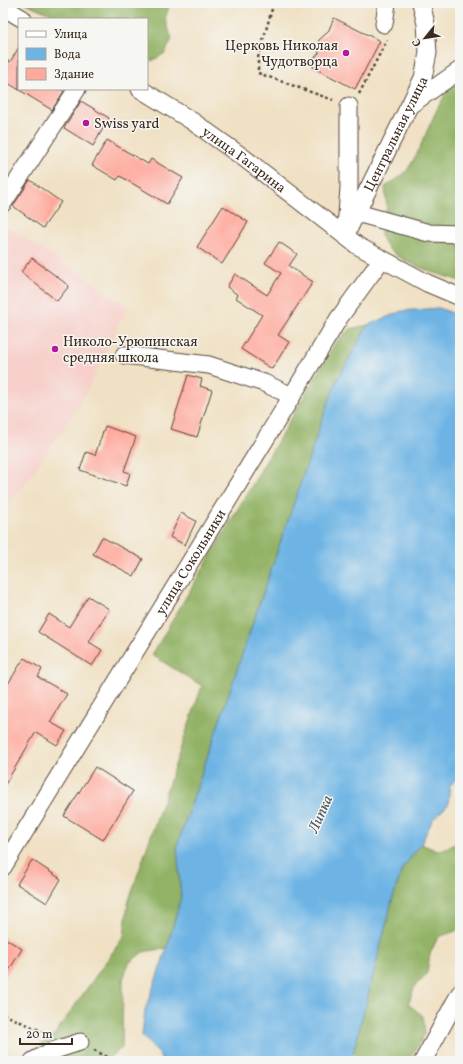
<svg xmlns="http://www.w3.org/2000/svg" width="463" height="1064" font-family="Vollkorn,serif">
  <style>
    .built { fill: #f7d0cb }
    .forest { fill: #92b265; stroke: #666e42 }
    .water { fill: #6db4e4; stroke: #546f81 }
    .building { fill: #ffa99c }
    .lines { fill: none; stroke-linecap: round; stroke-linejoin: round }
    .minor-casing { stroke: #564537; stroke-width: 19 }
    .path { stroke: #564537; stroke-width: 2.5; stroke-dasharray: 3 3; stroke-linecap: butt }
    .minor { stroke: #fff; stroke-width: 17 }
    .poi-dot { fill: #b5179e; stroke: #f6f6f2; stroke-width: 1.5 }
    .labels { text-anchor: middle; stroke-width: 3; stroke-linejoin: round; paint-order: stroke }
    .poi-label { font-size: 14px; fill: #3b2a1e; stroke: #f6f6f2; text-anchor: start }
    .street-label { font-size: 14px; fill: #3b2a1e; stroke: #f6f6f2 }
    .water-label { font-size: 15px; font-style: italic; fill: #4c5a63; stroke: #f6f6f2 }
  </style>
  <rect width="100%" height="100%" fill="#f6f6f2"/>
  <filter id="ink" filterUnits="userSpaceOnUse"><feTurbulence type="fractalNoise" baseFrequency=".025" numOctaves="2"/><feDisplacementMap in="SourceGraphic" scale="8" xChannelSelector="R" yChannelSelector="G"/><feConvolveMatrix kernelMatrix="1 2 1 2 8 2 1 2 1" color-interpolation-filters="sRGB"/></filter>
  <filter id="wash" filterUnits="userSpaceOnUse"><feTurbulence type="fractalNoise" baseFrequency=".012" numOctaves="4" result="noise"/><feDisplacementMap in="SourceGraphic" scale="16" xChannelSelector="R" yChannelSelector="G"/><feGaussianBlur stdDeviation="0.9" result="paint"/><feColorMatrix in="noise" values="0 0 0 0 0 0 0 0 0 0 0 0 0 0 0 0 0 1.4 0 .05"/><feComposite in="paint" operator="in"/></filter>
  <g filter="url(#wash)">
    <rect width="100%" height="100%" fill="#f0e1c4"/>
    <path class="built" d="M 8,227 L 128,306 L 86,393 L 27,482 L 3,510 L 3,229 Z"/>
    <path class="forest" d="M 25,3 L 170,3 L 165,19 L 172,39 L 165,53 L 152,61 L 147,58 L 147,19 L 62,19 Z
      M 460,81 L 460,281 C 439,274 385,260 381,235 C 380,227 386,221 386,214 C 387,205 386,196 385,187 C 392,182 402,177 407,170 C 422,152 440,87 460,81 Z
      M 368,325 L 338,378 L 322,420 L 177,846 L 181,897 L 167,948 L 143,952 L 129,963 L 123,979 L 122,1048 L 105,1061 L 43,1061 L 40,1045 L 55,1034 L 124,936 L 128,903 L 202,686 L 152,655 L 336,342 L 350,329 Z
      M 460,842 L 460,926 L 456,931 L 438,937 L 430,954 L 427,973 L 415,986 L 408,1004 L 423,1016 L 425,1034 L 408,1061 L 368,1061 L 353,1054 L 392,901 L 402,869 L 421,844 L 438,851 Z"/>
    <path class="water" d="M 439,308 L 460,316 L 460,774 L 450,786 L 448,805 L 433,819 L 421,844 L 402,869 L 392,901 L 353,1054 L 344,1061 L 162,1061 L 159,1054 L 142,1036 L 145,1010 L 167,948 L 181,897 L 177,846 L 322,420 L 338,378 L 368,325 L 402,311 Z"/>
    <g id="blocks">
      <path class="building" d="M 334,18 L 380,41 L 355,89 L 316,69 L 312,66 L 312,61 L 319,53 L 318,47 L 319,40 L 328,32 Z
        M 19,47 L 19,89 L 61,89 L 64,91 L 52,110 L 3,80 L 3,58 L 10,62 Z
        M 81,101 L 109,118 L 93,146 L 64,128 Z
        M 107,140 L 148,164 L 151,159 L 183,178 L 167,204 L 120,176 L 117,180 L 92,165 Z
        M 30,180 L 61,202 L 43,228 L 13,206 Z
        M 223,206 L 248,222 L 222,264 L 197,247 Z
        M 279,242 L 297,254 L 289,266 L 313,282 L 278,335 L 289,342 L 272,369 L 241,349 L 262,315 L 236,298 L 238,295 L 227,287 L 235,274 L 267,295 L 281,273 L 265,263 Z
        M 32,258 L 69,286 L 57,301 L 21,272 Z
        M 188,375 L 202,379 L 200,386 L 212,390 L 197,437 L 171,429 Z
        M 105,426 L 136,437 L 124,471 L 130,473 L 126,486 L 80,470 L 86,452 L 95,455 Z
        M 181,513 L 196,521 L 185,545 L 170,537 Z
        M 102,537 L 143,559 L 134,576 L 93,554 Z
        M 88,596 L 109,609 L 89,642 L 102,650 L 92,666 L 38,632 L 49,614 L 69,627 Z
        M 24,658 L 42,669 L 38,677 L 67,694 L 50,722 L 66,731 L 57,745 L 36,732 L 3,788 L 3,692 Z
        M 95,767 L 133,791 L 103,840 L 64,816 Z
        M 32,860 L 61,879 L 47,903 L 17,884 Z
        M 3,937 L 22,949 L 3,980 Z"/>
    </g>
  </g>
  <g filter="url(#ink)">
    <use href="#blocks" fill-opacity="0" stroke="#564537" stroke-width="1"/>
    <g class="lines">
      <g class="minor-casing">
        <g id="minor">
          <path d="M 3,7 L 23,19"/>
          <path d="M 384,24 L 387,3"/>
          <path id="s1" d="M 140,89 L 192,121 L 244,158 L 358,246 L 427,283 L 460,297"/>
          <path d="M 413,103 L 460,70"/>
          <path d="M 3,203 L 77,89"/>
          <path d="M 357,213 L 429,233 L 460,234"/>
          <path d="M 346,228 L 349,187 L 349,106"/>
          <path id="s2" d="M 345,236 L 423,78 L 428,53 L 426,24 L 421,3"/>
          <path d="M 124,355 L 209,365 L 264,383 L 292,396"/>
          <path id="s3" d="M 3,867 L 292,396 L 339,318 L 382,259"/>
          <path d="M 33,1061 L 52,1051 L 80,1042"/>
          <path d="M 423,1061 L 460,993"/>
        </g>
      </g>
      <path class="path" d="M 272,3 L 272,9 L 258,58 L 258,73 L 333,100
        M 359,94 L 387,40
        M 3,1014 L 48,1034
        M 94,1050 L 115,1061"/>
      <use href="#minor" class="minor"/>
    </g>
  </g>
  <g class="poi-dot">
    <circle cx="346" cy="53" r="4"/>
    <circle cx="86" cy="123" r="4"/>
    <circle cx="55" cy="349" r="4"/>
  </g>
  <g class="labels">
    <g class="poi-label">
      <text x="338" y="50" text-anchor="end">Церковь Николая<tspan x="338" dy="16">Чудотворца</tspan></text>
      <text x="94" y="128">Swiss yard</text>
      <text x="63" y="346">Николо-Урюпинская<tspan x="63" dy="16">средняя школа</tspan></text>
    </g>
    <g class="street-label">
      <text dy="5" stroke="none"><textPath href="#s2" startOffset="114">Центральная улица</textPath></text>
      <text dy="5" stroke="none"><textPath href="#s1" startOffset="126">улица Гагарина</textPath></text>
      <text dy="5" stroke="none"><textPath href="#s3" startOffset="358">улица Сокольники</textPath></text>
    </g>
    <g class="water-label">
      <text transform="translate(320 814) rotate(-66)" y="5">Липка</text>
    </g>
  </g>
  <rect width="463" height="1064" fill="none" stroke="#f6f6f2" stroke-width="16"/>
  <rect x="18" y="18" width="130" height="72" fill="#f6f6f2" stroke="#aba49d"/>
  <rect x="26" y="31" width="20" height="6" fill="#ffffff" stroke="#aba49d"/>
  <text x="54" y="38" font-size="12" fill="#3b2a1e">Улица</text>
  <rect x="26" y="48" width="20" height="12" fill="#6db4e4" stroke="#aba49d"/>
  <text x="54" y="58" font-size="12" fill="#3b2a1e">Вода</text>
  <rect x="26" y="68" width="20" height="12" fill="#ffa99c" stroke="#aba49d"/>
  <text x="54" y="78" font-size="12" fill="#3b2a1e">Здание</text>
  <g transform="translate(425 38) rotate(240)" stroke="#f6f6f2" stroke-width="3" paint-order="stroke">
  <path d="M0-3L7 15L0 10L-7 15Z" fill="#3b2a1e"/>
  <text y="-6" font-size="11" font-weight="bold" text-anchor="middle" fill="#3b2a1e">С</text>
  </g>
  <path d="M20 1038v6h52v-6" fill="none" stroke="#3b2a1e" stroke-width="2"/>
  <text x="26" y="1038" font-size="12" fill="#3b2a1e" stroke="#f6f6f2" stroke-width="3" paint-order="stroke">20 m</text>
</svg>
